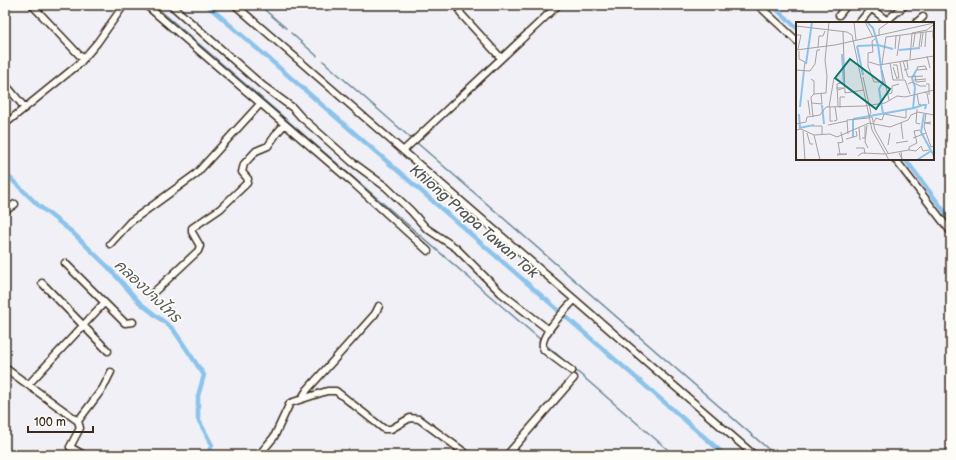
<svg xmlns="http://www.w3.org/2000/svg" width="956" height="460" font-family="'Balsamiq Sans','Playpen Sans Thai',sans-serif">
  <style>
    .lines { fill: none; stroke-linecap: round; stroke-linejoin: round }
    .stream { stroke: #6c8699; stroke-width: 1.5 }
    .canal { stroke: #8dc3eb; stroke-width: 4.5 }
    .minor-casing { stroke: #3b2a1e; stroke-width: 9 }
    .minor { stroke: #fdfcf7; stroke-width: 6 }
    .labels { text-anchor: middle; stroke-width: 3.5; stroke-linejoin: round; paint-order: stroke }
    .water-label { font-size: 15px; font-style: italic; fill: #54585c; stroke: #fdfcf7 }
    .inset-river { fill: none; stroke: #8dc3eb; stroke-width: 2 }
    .inset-road { fill: none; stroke: #a8a1a0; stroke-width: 1 }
    .view { fill: #0f766e; fill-opacity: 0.15; stroke: #0f766e; stroke-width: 2 }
    .inset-edge { fill: none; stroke: #3b2a1e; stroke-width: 2 }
  </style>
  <rect width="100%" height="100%" fill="#f0f0f6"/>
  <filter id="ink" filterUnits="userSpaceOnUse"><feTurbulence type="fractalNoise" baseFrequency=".025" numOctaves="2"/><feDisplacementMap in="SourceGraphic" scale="8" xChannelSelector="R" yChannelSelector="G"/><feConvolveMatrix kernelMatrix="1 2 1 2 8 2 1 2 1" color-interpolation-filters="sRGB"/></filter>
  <g filter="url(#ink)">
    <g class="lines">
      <path class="stream" d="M 154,5 L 542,341
        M 259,5 L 286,28
        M 291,33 L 317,56
        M 323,61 L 413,140
        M 416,142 L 775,455
        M 545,344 L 674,455"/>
      <path class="canal" d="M 207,5 L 725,455
        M 772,5 L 797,28
        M 905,159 L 951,220
        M 5,173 L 39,206 L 72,232 L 108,267 L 140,303 L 173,329 L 204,375 L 198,396 L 198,419 L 212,445 L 207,455"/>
      <g class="minor-casing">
        <path id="minor" d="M 32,5 L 83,59
          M 146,5 L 352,182 L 428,251
          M 171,5 L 263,86 L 293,108 L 301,117 L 352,162 L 386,187 L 411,211 L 426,228 L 456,248 L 501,293 L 549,330
          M 235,5 L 754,455
          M 462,5 L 460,11 L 461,14 L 501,58
          M 758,5 L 797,41
          M 867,5 L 890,23
          M 839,15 L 847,5
          M 885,22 L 905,5
          M 859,23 L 874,5
          M 916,23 L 923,17
          M 5,84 L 25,108
          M 5,124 L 79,64 L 97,43 L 124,5
          M 403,151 L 558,5
          M 895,159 L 951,232
          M 5,211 L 15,204
          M 110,244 L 130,222 L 196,174 L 260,104
          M 65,263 L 125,323 L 133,322
          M 42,283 L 108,351
          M 153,293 L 198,251 L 200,246 L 192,232 L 192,228 L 220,209 L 247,183 L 248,179 L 242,172 L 244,164 L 256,151 L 268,146 L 277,133 L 284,125
          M 5,368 L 78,421 L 80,428 L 70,447 L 84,455
          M 572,371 L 544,350 C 536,338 566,310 574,300
          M 28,385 L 104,303
          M 302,398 L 307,390 L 375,314 L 379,306
          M 78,421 L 103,388 L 111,372
          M 259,455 L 274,437 L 290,403 L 327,391 L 336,391 L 384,429 L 391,429 L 410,418 L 419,419 L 468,455
          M 507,455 L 574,378"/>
      </g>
      <use href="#minor" class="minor"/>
    </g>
  </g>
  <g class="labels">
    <g class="water-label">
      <text transform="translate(474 221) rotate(41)" y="5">Khlong Prapa Tawan Tok</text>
      <text transform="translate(148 291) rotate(43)" y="5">คลองบางไทร</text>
    </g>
  </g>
  <g transform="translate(796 22)">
    <rect width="138" height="138" fill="#f0f0f6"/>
    <path class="inset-river" d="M 71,0 L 77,6 L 82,23 L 87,60 L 83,67 L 87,92M 61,24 L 67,53M 61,24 L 82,23 L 97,27M 103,28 L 124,26M 46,32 L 48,63M 10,42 L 16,0M 26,83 L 28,102M 4,85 L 8,48M 117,87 L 119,65 L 116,56 L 121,47M 3,92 L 4,106M 128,92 L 125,110 L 138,134M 57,97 L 118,86 L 127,83 L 130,83 L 129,87M 3,106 L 18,103M 57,115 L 57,98M 121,138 L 135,129"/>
    <path class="inset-road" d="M 58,0 L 60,18M 69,0 L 77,15M 0,4 L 51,10 L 56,13 L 76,108 L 93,138M 47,10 L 49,71 L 68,68M 0,13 L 5,13 L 2,27M 83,14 L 83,7 L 93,0M 79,17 L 76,19 L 77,30 L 72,31 L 72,44 L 78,60 L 89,60 L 93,78M 22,25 L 23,14 L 27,14 L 29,9M 117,25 L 119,12M 123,25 L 125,11M 125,25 L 127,11M 129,25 L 130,10M 99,27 L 100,14M 0,28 L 39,23 L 138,1M 3,29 L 3,37 L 9,40 L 8,48M 101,34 L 104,14M 131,34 L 134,46M 114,37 L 116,11 L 131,8 L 137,3M 107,39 L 112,55 L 127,54M 108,39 L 111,39 L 112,47 L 108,48M 73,40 L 83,43 L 138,34M 104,40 L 107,57M 94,41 L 97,58 L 109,58 L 114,72M 86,42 L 90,15 L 137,9 L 137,16M 97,43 L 101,43 L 103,56 L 101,56M 97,45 L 101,57M 131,47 L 122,48 L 121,45 L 129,44 L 131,48M 0,48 L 14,49 L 19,42 L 21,28 L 24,28M 86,48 L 89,60M 119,53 L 120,60 L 130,59M 67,55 L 75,91 L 73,93M 15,57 L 18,59 L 18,72M 118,58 L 130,57M 112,62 L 116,60 L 124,64 L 130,64M 130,62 L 133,62 L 133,73M 40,66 L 48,66 L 42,68M 128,70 L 131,71 L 133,82M 92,72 L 96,71 L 96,64 L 103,62M 121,72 L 123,83 L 125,82M 12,78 L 14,93M 16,81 L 26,82 L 25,71M 42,84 L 41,62 L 45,61M 33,85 L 38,56M 34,85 L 34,99 L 37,99M 44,86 L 44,75 L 49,75M 121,87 L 120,101 L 124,102M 130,92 L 128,105 L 135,125 L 138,124M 17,95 L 15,75 L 18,72 L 30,71 L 31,54 L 29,38 L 33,0M 73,95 L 76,95 L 79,108 L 92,131M 38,99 L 41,98 L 39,85M 78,100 L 80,96 L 86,98 L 88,92 L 110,96 L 110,88M 135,100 L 129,101 L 135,102M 105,101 L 107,117M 0,102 L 10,100 L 11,95 L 24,93 L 30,85 L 69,84 L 89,81 L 101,74 L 109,75 L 138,68M 32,103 L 51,99M 71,103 L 69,120 L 72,126M 17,104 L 26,104 L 26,112M 63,105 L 64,118M 0,108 L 5,107 L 18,113 L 34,112 L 41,115 L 73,101 L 94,105 L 112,98 L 115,93 L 122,90 L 138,93M 7,109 L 9,138M 11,111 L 14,122 L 17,122M 52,112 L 51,98 L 73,96M 18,113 L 24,138M 66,116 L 69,116 L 69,104M 117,116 L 130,111M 50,117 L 61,114 L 60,109M 42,120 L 44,132M 42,121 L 47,120 L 45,110M 100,121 L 112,119M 92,123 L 94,111M 60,126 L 68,126 L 69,132M 113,128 L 120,129 L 125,124 L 127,129 L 133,128M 103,131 L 106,137 L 105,130M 41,132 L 51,132 L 41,133M 90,132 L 113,128 L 113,125 L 121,121 L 118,109 L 124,108M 62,134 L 66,131 L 89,132"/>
    <path class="view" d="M 54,37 L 94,67 L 80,87 L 39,56 Z"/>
    <rect width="138" height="138" class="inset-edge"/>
  </g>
  <rect width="956" height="460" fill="none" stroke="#fdfcf7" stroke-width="20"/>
  <rect x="10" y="10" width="936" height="440" fill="none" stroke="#3b2a1e" stroke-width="1.5" filter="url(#ink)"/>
  <path d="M28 426v6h65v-6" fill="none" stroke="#3b2a1e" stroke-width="2"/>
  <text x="34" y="426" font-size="12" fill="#3b2a1e" stroke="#fdfcf7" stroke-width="3" paint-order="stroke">100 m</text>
</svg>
